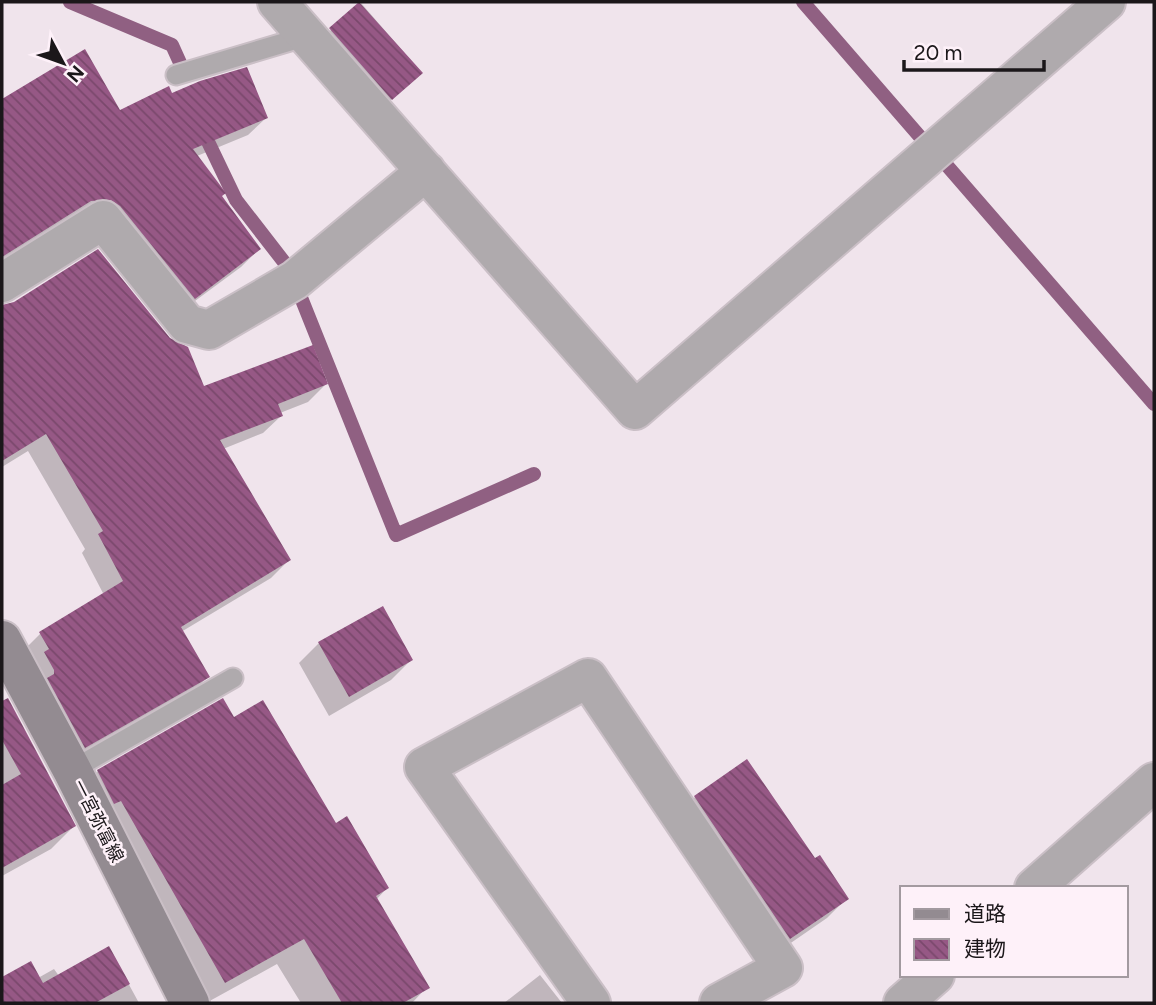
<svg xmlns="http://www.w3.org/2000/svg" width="1156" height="1005" font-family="Figtree,'Noto Sans JP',sans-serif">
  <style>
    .shadow { fill: #0003 }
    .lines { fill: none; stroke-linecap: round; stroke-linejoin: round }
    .stream { stroke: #906082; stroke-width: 14 }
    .building { fill: url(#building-back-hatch) }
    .lane-casing { stroke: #cabfc6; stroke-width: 23 }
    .street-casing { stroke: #cabfc6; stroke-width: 42 }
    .secondary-casing { stroke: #cabfc6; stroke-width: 42 }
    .lane { stroke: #afaaad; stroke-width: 19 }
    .street { stroke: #afaaad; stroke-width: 38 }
    .secondary { stroke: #938b91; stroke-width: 38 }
    .labels { text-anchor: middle; stroke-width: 5; stroke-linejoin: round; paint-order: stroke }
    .street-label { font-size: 18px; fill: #1b171a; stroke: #fef1f9 }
  </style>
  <defs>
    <pattern id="building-back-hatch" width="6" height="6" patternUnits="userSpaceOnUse" patternTransform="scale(1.75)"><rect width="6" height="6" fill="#965885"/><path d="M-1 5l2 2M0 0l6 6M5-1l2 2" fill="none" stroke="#7a486c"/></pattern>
  </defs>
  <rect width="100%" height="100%" fill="#f0e4ec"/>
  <path class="shadow" d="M 361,3 L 421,72 L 371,118 L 310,49 Z
    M 84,52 L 119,112 L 172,95 L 266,118 L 248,135 L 197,156 L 220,197 L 259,249 L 241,267 L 176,315 L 102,224 L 2,263 L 2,101 Z
    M 14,303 L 203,389 L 326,384 L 308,402 L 280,413 L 281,416 L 263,433 L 223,449 L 289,560 L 271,578 L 181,632 L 208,677 L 190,694 L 67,765 L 23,651 L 41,633 L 104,595 L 82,553 L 85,549 L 28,451 L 2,467 L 2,307 Z
    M 319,643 L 411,660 L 391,680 L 329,716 L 299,663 Z
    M 8,700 L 74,826 L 51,849 L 2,876 L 2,703 Z
    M 222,700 L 233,719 L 335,825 L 387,888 L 376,900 L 427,987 L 412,1003 L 301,1003 L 277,964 L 206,1003 L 72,798 L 98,771 Z
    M 746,762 L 815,861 L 847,898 L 827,918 L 769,958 L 675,817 L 695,797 Z
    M 109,948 L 139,1003 L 2,1003 L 2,979 L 30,963 L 38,978 L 54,969 L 59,976 Z
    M 540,975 L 562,1003 L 504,1003 Z"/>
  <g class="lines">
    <path class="stream" d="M 70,2 L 172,45 L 181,65
      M 803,2 L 928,146
      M 201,127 L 236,200 L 291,271
      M 943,161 L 1154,404
      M 300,295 L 396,535 L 534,474"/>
  </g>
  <path class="building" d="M 359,2 L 423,73 L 392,100 L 329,28 Z
    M 85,49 L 120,110 L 169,86 L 172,93 L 200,81 L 247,67 L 268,118 L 193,149 L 226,193 L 222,196 L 261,249 L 195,299 L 120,206 L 111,200 L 91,201 L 2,257 L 2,99 Z
    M 98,249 L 170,338 L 188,347 L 204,386 L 313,345 L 328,384 L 278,404 L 283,416 L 220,440 L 291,560 L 181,627 L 210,677 L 85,748 L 47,678 L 54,674 L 54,670 L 44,652 L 49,649 L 39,632 L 123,581 L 98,534 L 103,531 L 46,434 L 2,461 L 2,305 L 14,302 Z
    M 383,606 L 413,660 L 349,697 L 318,642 Z
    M 8,698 L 76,826 L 2,868 L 2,785 L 21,774 L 2,740 L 2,701 Z
    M 223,698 L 234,717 L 263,700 L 336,823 L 347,816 L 389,888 L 376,896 L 430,988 L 403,1003 L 342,1003 L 304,939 L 225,983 L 121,801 L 114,804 L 97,770 Z
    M 747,759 L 815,858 L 820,855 L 849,899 L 790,939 L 694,796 Z
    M 109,946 L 130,984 L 95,1003 L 2,1003 L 2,977 L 31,961 L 43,983 Z"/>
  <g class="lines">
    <g class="lane-casing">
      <path id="lane" d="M 176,75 L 307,36
        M 72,770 L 233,678"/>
    </g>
    <g class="street-casing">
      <path id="street" d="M 277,2 L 635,410 L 1106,2
        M 2,283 L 103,220 L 187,324 L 209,330 L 295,280 L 426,171
        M 1034,888 L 1154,782
        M 591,1003 L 424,767 L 588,678 L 783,968 L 719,1003
        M 903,1003 L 935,975"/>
    </g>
    <g class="secondary-casing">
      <path id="secondary" d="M 2,640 L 72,770 L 190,1003"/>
    </g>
    <use href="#lane" class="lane"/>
    <use href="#street" class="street"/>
    <use href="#secondary" class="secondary"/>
  </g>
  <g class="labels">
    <g class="street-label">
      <text transform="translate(98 821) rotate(63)" y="6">一宮弥富線</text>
    </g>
  </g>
  <rect width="1156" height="1005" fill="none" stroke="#1b171a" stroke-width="7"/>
  <rect x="900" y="886" width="228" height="91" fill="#fef1f9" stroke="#a39aa0" stroke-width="2"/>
  <rect x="914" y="909" width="35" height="10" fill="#938b91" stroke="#a39aa0" stroke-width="2"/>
  <text x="964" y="921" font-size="21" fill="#1b171a">道路</text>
  <rect x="914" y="939" width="35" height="21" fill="url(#building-back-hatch)" stroke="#a39aa0" stroke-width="2"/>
  <text x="964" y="956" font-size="21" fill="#1b171a">建物</text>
  <g transform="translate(63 63) rotate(131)" stroke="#fef1f9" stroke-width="5" paint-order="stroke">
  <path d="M0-5L12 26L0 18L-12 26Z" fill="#1b171a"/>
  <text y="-10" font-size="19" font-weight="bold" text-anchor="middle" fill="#1b171a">N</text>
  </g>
  <path d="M904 60v10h140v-10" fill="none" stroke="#1b171a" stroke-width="3.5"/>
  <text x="914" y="60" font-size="21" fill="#1b171a" stroke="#fef1f9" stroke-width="5" paint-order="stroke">20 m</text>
</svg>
